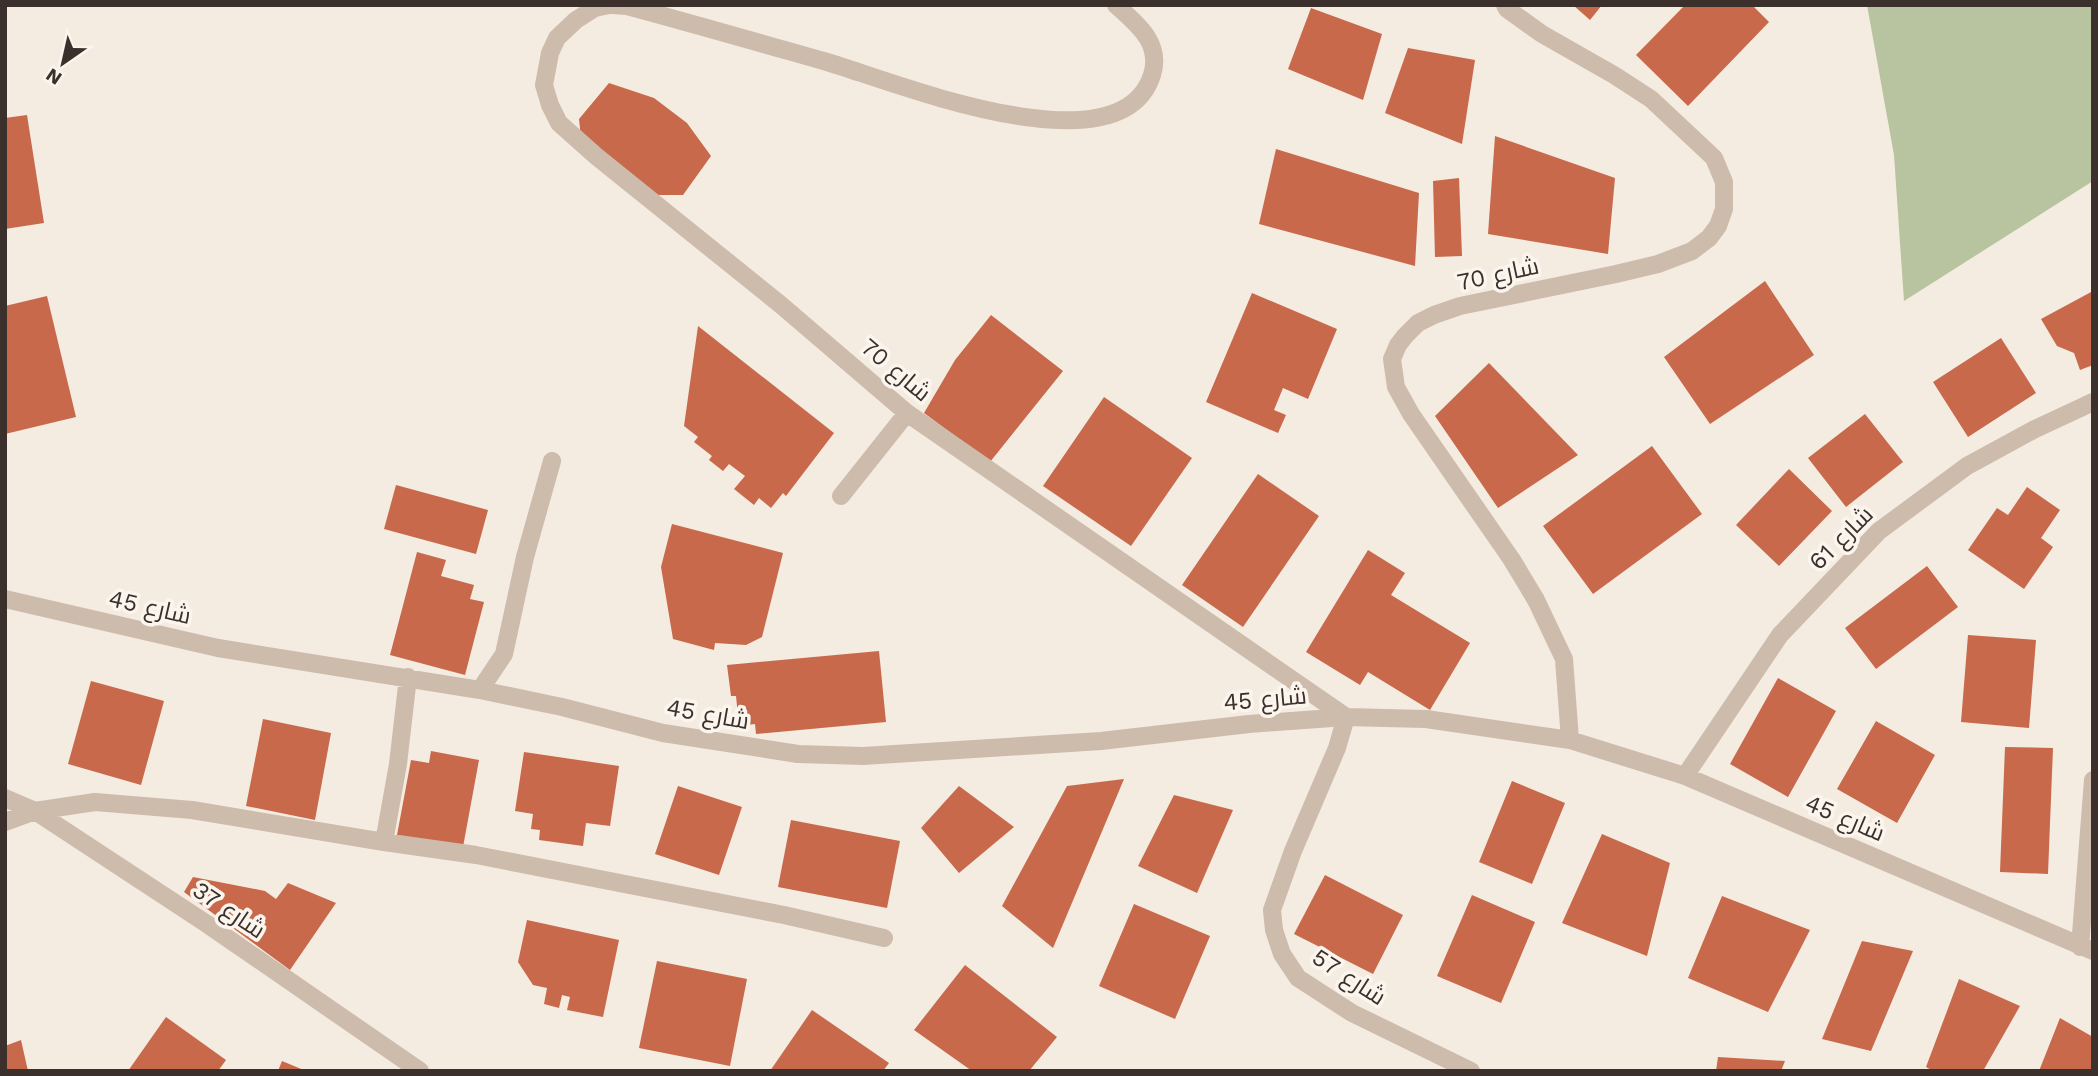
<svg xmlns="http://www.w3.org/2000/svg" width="2098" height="1076" font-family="'Work Sans',Cairo,sans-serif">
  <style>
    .green { fill: #b8c4a0 }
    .building { fill: #c8694b }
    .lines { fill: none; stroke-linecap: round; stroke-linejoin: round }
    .minor { stroke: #cdbbac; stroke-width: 18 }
    .labels { text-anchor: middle; stroke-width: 7; stroke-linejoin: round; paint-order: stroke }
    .street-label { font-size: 24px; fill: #3b302b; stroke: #fbf5ee }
  </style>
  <rect width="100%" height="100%" fill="#f4ebe1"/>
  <path class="green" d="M 1867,5 L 2093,5 L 2093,181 L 1904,301 L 1894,155 Z"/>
  <path class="building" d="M 1573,5 L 1602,5 L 1590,20 Z
    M 1685,5 L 1752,5 L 1769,22 L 1688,106 L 1636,55 Z
    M 1311,8 L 1382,34 L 1363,100 L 1288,69 Z
    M 1408,48 L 1475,60 L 1462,144 L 1385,113 Z
    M 609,83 L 654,98 L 687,123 L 711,156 L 683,195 L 654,195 L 581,138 L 579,119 Z
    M 27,115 L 44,223 L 5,229 L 5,118 Z
    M 1495,136 L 1615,178 L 1608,254 L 1488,234 Z
    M 1276,149 L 1419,193 L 1415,266 L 1259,224 Z
    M 1459,178 L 1462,256 L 1435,257 L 1433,181 Z
    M 1765,281 L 1814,355 L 1710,424 L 1664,357 Z
    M 2093,291 L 2093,365 L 2080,370 L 2074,353 L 2057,346 L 2041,319 Z
    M 1252,293 L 1337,329 L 1308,399 L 1283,388 L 1274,410 L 1286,415 L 1278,433 L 1206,402 Z
    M 47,296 L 76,417 L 5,434 L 5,306 Z
    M 991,315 L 1063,371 L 990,462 L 924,413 L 955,360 Z
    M 698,326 L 834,433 L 786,496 L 783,493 L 771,508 L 759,498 L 754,505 L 734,489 L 745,476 L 729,464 L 723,471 L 709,460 L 712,456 L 694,442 L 698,437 L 684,426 Z
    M 2001,338 L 2036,393 L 1968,437 L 1933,382 Z
    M 1489,363 L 1578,455 L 1498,508 L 1435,416 Z
    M 1104,397 L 1192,458 L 1131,546 L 1043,486 Z
    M 1865,414 L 1903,462 L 1846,507 L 1808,458 Z
    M 1652,446 L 1702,514 L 1593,594 L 1543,526 Z
    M 1789,469 L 1832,511 L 1779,566 L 1736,525 Z
    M 1258,474 L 1319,516 L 1243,627 L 1182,585 Z
    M 396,485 L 488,510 L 476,554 L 384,529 Z
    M 2027,487 L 2060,510 L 2041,538 L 2053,547 L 2024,589 L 1968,550 L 1997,508 L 2008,515 Z
    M 672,524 L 783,553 L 762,637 L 746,645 L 715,643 L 714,650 L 673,639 L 661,567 Z
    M 1368,550 L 1405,573 L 1391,595 L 1470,643 L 1430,710 L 1368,672 L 1360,685 L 1306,652 Z
    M 417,552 L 446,560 L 441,576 L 474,585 L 470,599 L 484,602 L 465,675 L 390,655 Z
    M 1927,566 L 1958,607 L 1876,669 L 1845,628 Z
    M 1968,635 L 2036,640 L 2029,728 L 1961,722 Z
    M 879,651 L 886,722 L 756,734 L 755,724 L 739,726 L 736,696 L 731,696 L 727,665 Z
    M 1778,678 L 1836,711 L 1788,797 L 1730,764 Z
    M 91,681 L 164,701 L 141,785 L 68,764 Z
    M 263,719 L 331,733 L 315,820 L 246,806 Z
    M 1876,721 L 1935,755 L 1897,823 L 1837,789 Z
    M 2005,747 L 2053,748 L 2048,874 L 2000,872 Z
    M 431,751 L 479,760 L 463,847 L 397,835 L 411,760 L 429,763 Z
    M 524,752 L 619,766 L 610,826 L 586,823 L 583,846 L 539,840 L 540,830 L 531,829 L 533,814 L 515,811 Z
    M 1124,779 L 1053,948 L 1002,906 L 1067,786 Z
    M 1512,781 L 1565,803 L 1532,884 L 1479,862 Z
    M 678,786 L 742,807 L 719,875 L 655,854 Z
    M 959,786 L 1014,827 L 959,873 L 921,828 Z
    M 1174,795 L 1233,810 L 1197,893 L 1138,866 Z
    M 791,820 L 900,841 L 887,908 L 778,887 Z
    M 1602,834 L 1670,863 L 1647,956 L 1562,923 Z
    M 1325,875 L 1403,915 L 1373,974 L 1294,934 Z
    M 193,877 L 265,891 L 276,899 L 288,883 L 336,903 L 290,970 L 184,892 Z
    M 1472,895 L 1535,922 L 1501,1003 L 1437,976 Z
    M 1722,896 L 1810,930 L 1768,1012 L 1688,978 Z
    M 1134,904 L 1210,936 L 1175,1019 L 1099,986 Z
    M 527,920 L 619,940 L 603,1017 L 567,1010 L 570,997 L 562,995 L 559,1008 L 544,1004 L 547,988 L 533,985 L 518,962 Z
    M 1862,941 L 1913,951 L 1871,1051 L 1822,1039 Z
    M 657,961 L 747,979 L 730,1066 L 639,1048 Z
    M 965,965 L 1057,1037 L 1029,1071 L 972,1071 L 914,1030 Z
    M 1959,979 L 2020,1006 L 1983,1071 L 1933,1071 L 1926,1067 Z
    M 812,1010 L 889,1063 L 883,1071 L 770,1071 Z
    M 166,1017 L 226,1060 L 218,1071 L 128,1071 Z
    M 2060,1018 L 2093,1037 L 2093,1071 L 2039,1071 Z
    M 21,1040 L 28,1071 L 5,1071 L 5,1046 Z
    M 1718,1057 L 1785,1061 L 1781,1071 L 1716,1071 Z
    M 282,1061 L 306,1071 L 278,1071 Z"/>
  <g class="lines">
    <path class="minor" d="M 609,5 L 595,8 L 576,20 L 557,38 L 550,53 L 544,85 L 550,105 L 559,123 L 596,156 L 781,305 L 907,413 L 1346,717 L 1337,748 L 1293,851 L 1272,910 L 1274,930 L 1282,954 L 1298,978 L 1352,1013 L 1471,1071
      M 612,5 L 627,6 C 694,24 760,43 827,62 C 892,81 1120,175 1152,75 C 1162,43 1137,24 1116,5
      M 1505,5 L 1507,9 L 1542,34 L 1614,75 L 1651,99 L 1714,158 L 1724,182 L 1724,209 L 1718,226 L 1709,238 L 1692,251 L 1658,264 L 1616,274 L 1460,306 L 1434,315 L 1418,323 L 1405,336 L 1398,345 L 1392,359 L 1396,387 L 1411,414 L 1512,560 L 1536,600 L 1564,659 L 1570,740
      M 841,496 L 907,413
      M 5,599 L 218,648 L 480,690 L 562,707 L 663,733 L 798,754 L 863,756 L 1101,741 L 1249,724 L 1346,717 L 1426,719 L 1570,740 L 1685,776 L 2093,951
      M 480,690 L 504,654 L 525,557 L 552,461
      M 1685,776 L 1780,635 L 1879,531 L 1967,466 L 2035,429 L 2093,402
      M 5,798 L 35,811 L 207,924 L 420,1071
      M 5,822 L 35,811 L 95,802 L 192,810 L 384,842 L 476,855 L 784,915 L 884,938
      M 384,842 L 398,764 L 408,677
      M 2080,947 L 2093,780"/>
  </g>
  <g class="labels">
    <g class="street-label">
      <text transform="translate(1498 274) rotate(-12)" y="8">شارع 70</text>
      <text transform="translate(896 370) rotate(40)" y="8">شارع 70</text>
      <text transform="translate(1841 538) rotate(-45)" y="8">شارع 61</text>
      <text transform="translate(150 607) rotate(13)" y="8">شارع 45</text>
      <text transform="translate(1265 699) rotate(-5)" y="8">شارع 45</text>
      <text transform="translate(708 714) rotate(10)" y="8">شارع 45</text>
      <text transform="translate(1845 818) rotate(23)" y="8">شارع 45</text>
      <text transform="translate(229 910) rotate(34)" y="8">شارع 37</text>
      <text transform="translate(1349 977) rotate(33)" y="8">شارع 57</text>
    </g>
  </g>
  <rect width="2098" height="1076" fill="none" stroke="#3b302b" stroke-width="14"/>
  <g transform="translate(63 63) rotate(214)" stroke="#fbf5ee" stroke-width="5" paint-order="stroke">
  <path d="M0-5L12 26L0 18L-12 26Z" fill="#3b302b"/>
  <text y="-10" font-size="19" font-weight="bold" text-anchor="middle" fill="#3b302b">N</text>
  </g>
</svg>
